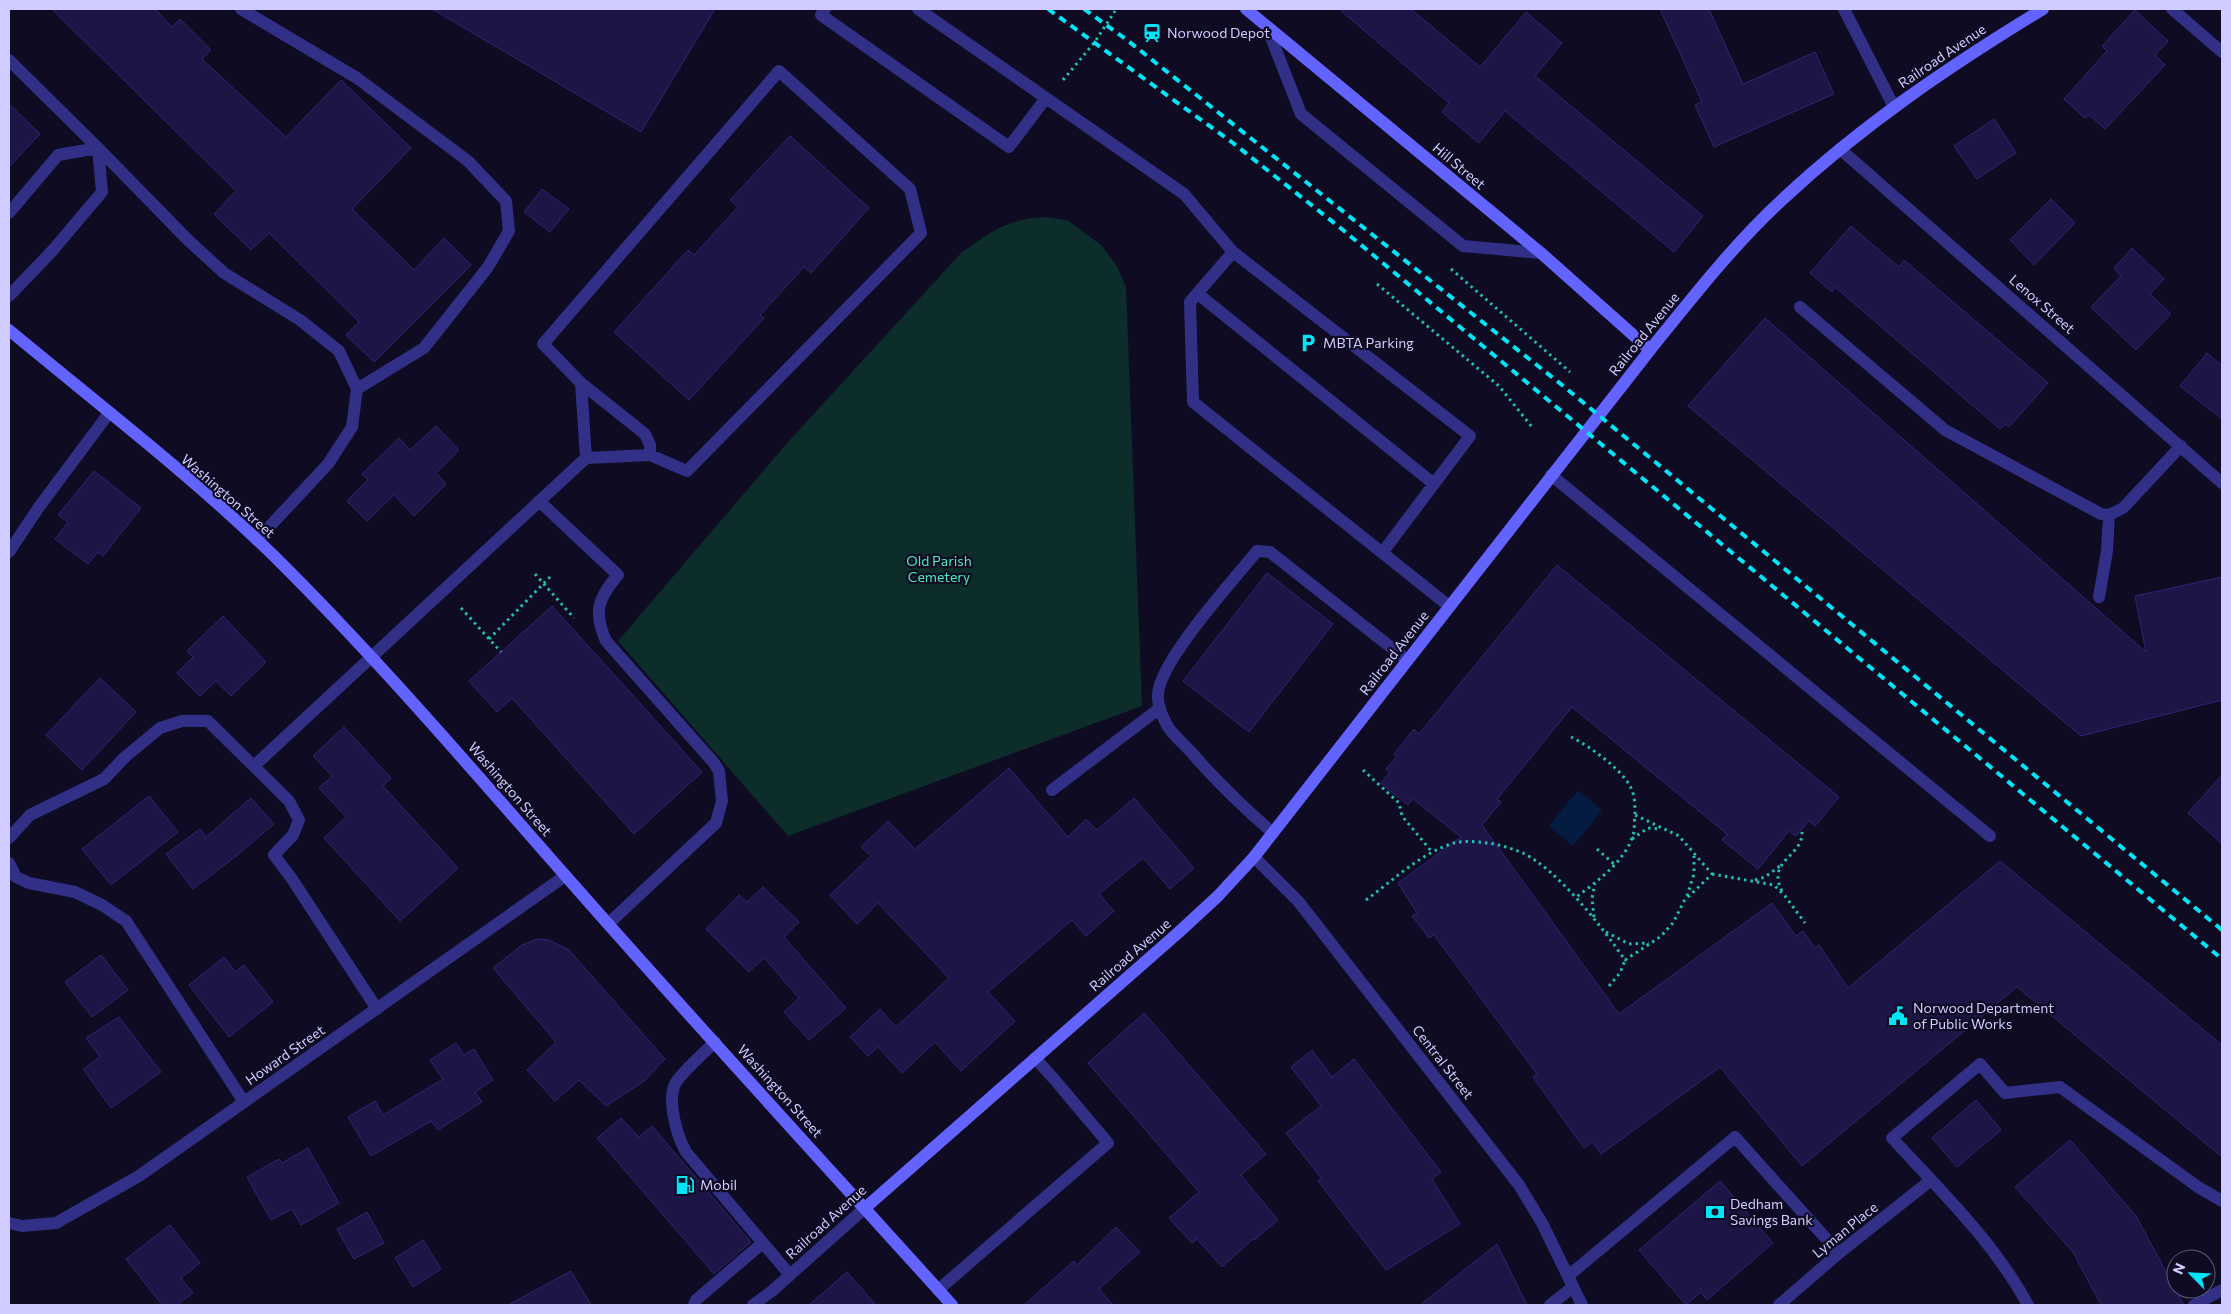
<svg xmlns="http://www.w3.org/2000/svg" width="2231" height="1314" font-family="Commissioner,sans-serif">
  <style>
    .green { fill: #0d2d2b }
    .water { fill: #041c42 }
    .building { fill: #1d1545; stroke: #322474 }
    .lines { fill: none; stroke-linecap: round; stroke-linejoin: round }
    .path { stroke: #20bfb1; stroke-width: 3; stroke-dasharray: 2.5 4; stroke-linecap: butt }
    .lane { stroke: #313086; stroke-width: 12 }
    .street { stroke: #313086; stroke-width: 12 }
    .secondary { stroke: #6363ff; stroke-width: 12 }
    .rail { stroke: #00e5f7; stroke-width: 4; stroke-dasharray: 8 6; stroke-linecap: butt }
    .labels { text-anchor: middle; stroke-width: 4.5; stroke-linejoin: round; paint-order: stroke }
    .poi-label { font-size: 14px; fill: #d0ccff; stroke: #0e0b22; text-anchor: start }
    .street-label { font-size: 14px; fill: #d0ccff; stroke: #0e0b22 }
    .park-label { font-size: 14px; fill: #4becbf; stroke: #0e0b22 }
  </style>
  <rect width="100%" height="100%" fill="#0e0b22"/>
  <path class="green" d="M 1043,217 L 1067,220 L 1101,245 L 1117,266 L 1126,287 L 1142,706 L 788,836 L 618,641 L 788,442 L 962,252 C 993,231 1005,220 1043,217 Z"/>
  <path class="water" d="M 1578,790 L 1602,810 L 1573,846 L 1549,826 Z"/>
  <path class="building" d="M 52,9 L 155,9 L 172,27 L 180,19 L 211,50 L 202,59 L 286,137 L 341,80 L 411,148 L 352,209 L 414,270 L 444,238 L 471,265 L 374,362 L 346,335 L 359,322 L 269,233 L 251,250 L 214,214 L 236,191 Z
    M 432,9 L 715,9 L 641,132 Z
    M 1339,9 L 1411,9 L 1480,67 L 1526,12 L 1562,43 L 1535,76 L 1703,216 L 1674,252 L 1505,111 L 1479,143 L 1442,112 L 1449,103 Z
    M 1660,9 L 1709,9 L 1743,84 L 1815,52 L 1834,94 L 1714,147 L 1695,105 L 1702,102 Z
    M 2135,10 L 2168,41 L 2155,55 L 2165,65 L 2105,129 L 2089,115 L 2085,118 L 2064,99 L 2107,51 L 2102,46 Z
    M 9,104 L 40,134 L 9,167 Z
    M 1994,119 L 2016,153 L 1977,179 L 1954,146 Z
    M 790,136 L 869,208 L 811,273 L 804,267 L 760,315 L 764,318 L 689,400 L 614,332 L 688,250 L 694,255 L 738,207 L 730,200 Z
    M 542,189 L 569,209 L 550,232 L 524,212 Z
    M 2051,199 L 2075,223 L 2034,265 L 2010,240 Z
    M 1851,226 L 1899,267 L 1904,260 L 2048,383 L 2009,427 L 2005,424 L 2000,429 L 1835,287 L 1832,292 L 1810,273 Z
    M 2132,248 L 2164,279 L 2150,294 L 2171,314 L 2136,350 L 2091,307 L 2121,276 L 2114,268 Z
    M 1765,318 L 2146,652 L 2135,596 L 2222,577 L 2222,700 L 2081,736 L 1688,406 Z
    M 2207,353 L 2222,366 L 2222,419 L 2180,386 Z
    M 436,426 L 459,450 L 436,473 L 446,484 L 414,516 L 394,495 L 367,521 L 347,501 L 368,480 L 362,474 L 399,438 L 410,450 Z
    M 94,471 L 141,508 L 103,556 L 98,552 L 88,564 L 55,539 L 68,522 L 58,515 Z
    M 1557,565 L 1839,797 L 1815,826 L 1809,821 L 1796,836 L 1789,831 L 1758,869 L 1722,840 L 1727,834 L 1572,707 L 1497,799 L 1501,802 L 1482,825 L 1619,1014 L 1772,903 L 1796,936 L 1803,931 L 1815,948 L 1819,945 L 1848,988 L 2000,861 L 2222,1045 L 2222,1157 L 2017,987 L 1802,1166 L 1720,1067 L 1601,1154 L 1593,1142 L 1584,1148 L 1533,1077 L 1537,1074 L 1434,935 L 1429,938 L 1412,916 L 1417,913 L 1398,883 L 1461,837 L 1413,799 L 1408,805 L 1381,783 L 1390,772 L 1386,769 L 1397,756 L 1394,754 L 1414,729 L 1419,734 Z
    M 1267,573 L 1333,624 L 1249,732 L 1183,681 Z
    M 552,606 L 702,772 L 634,834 L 512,698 L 497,712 L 469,681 Z
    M 223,616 L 266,662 L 231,696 L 216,681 L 200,696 L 177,673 L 193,657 L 187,651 Z
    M 100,678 L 136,712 L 82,770 L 46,735 Z
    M 344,727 L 391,778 L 383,786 L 458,868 L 400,921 L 324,838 L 346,817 L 319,788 L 332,776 L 313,756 Z
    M 1009,768 L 1068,837 L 1086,819 L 1097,830 L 1134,798 L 1194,868 L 1170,889 L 1143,858 L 1099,894 L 1114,911 L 1086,936 L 1072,920 L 988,992 L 1015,1021 L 961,1071 L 935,1042 L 902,1073 L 878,1047 L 868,1056 L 850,1037 L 880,1009 L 896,1027 L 949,978 L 878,903 L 857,924 L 830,895 L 871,856 L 861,847 L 888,821 L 915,849 Z
    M 2222,775 L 2222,844 L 2188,813 Z
    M 149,796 L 178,832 L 111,885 L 82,849 Z
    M 251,798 L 274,824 L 235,857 L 193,889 L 166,854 L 200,829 L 206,837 Z
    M 763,887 L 799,922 L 784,937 L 846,1008 L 809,1040 L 784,1012 L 799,998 L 764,958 L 749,972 L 706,929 L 739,895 L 747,902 Z
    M 538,939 L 549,940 L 569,950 L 665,1059 L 643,1082 L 606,1106 L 579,1080 L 555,1101 L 527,1070 L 556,1042 L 493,968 L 522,945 Z
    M 101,955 L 128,990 L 92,1017 L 65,982 Z
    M 224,957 L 235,972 L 244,965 L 273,1002 L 229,1037 L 189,985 Z
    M 1144,1013 L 1266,1154 L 1241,1175 L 1278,1220 L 1254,1240 L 1253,1239 L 1222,1267 L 1197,1239 L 1192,1243 L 1169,1218 L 1199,1192 L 1088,1063 Z
    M 119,1017 L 161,1072 L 111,1108 L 83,1069 L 100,1057 L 86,1038 Z
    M 456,1043 L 464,1055 L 474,1049 L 493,1080 L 475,1092 L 482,1102 L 438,1130 L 431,1121 L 371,1156 L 348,1117 L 375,1101 L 383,1115 L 443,1079 L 430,1060 Z
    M 1312,1050 L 1332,1077 L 1354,1059 L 1441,1172 L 1432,1179 L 1460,1224 L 1386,1270 L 1318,1181 L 1321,1178 L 1286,1133 L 1321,1106 L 1291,1067 Z
    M 1976,1100 L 2001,1130 L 1957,1167 L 1932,1138 Z
    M 621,1118 L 639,1137 L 652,1126 L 751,1242 L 714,1274 L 597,1138 Z
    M 2070,1140 L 2136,1216 L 2184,1305 L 2101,1305 L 2073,1252 L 2015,1187 Z
    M 308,1148 L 339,1203 L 301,1225 L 292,1209 L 271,1220 L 247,1177 L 279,1159 L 282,1163 Z
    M 1720,1181 L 1773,1243 L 1707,1300 L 1701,1292 L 1686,1305 L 1639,1250 Z
    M 367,1212 L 384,1243 L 354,1259 L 337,1229 Z
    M 170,1225 L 200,1263 L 181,1278 L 193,1293 L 177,1305 L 162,1305 L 126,1259 Z
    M 1116,1227 L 1140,1252 L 1099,1289 L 1113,1305 L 1024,1305 L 1074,1261 L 1077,1265 Z
    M 423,1240 L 441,1269 L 413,1287 L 395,1258 Z
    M 1497,1244 L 1527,1305 L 1420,1305 Z
    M 571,1271 L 591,1305 L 508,1305 Z
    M 847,1272 L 876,1305 L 809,1305 Z"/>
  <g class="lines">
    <path class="path" d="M 1063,80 L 1094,43 L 1115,11
      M 1451,269 L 1570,372
      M 1377,284 L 1499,386 L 1532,427
      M 535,574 L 574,618
      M 461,608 L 501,652
      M 489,639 L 552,575
      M 1571,737 C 1588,745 1623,770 1631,788 C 1635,796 1635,806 1635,815
      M 1363,770 L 1399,803 L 1402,816 L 1432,852
      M 1632,839 L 1648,828 L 1660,829
      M 1597,849 L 1614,864
      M 1712,874 L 1774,885 L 1785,896 L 1805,923
      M 1755,880 L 1765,877 L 1780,866
      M 1782,891 C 1766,860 1803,857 1802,832
      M 1687,896 L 1694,874 L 1694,856
      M 1366,900 C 1392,881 1418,856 1448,845 C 1458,841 1468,841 1478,842 C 1494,843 1508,847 1523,853 C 1559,871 1602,927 1625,960 L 1660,937 L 1673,923 L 1684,901 L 1712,874 L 1679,836 L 1635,815 C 1634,822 1635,829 1633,835 C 1625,862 1596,882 1575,898
      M 1594,917 L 1592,898 L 1595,884
      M 1606,932 L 1629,944 L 1649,943
      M 1609,986 L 1620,973 L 1625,960"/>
    <path class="lane" d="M 241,9 L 357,78 L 468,161 L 506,201 L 509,231 L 488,267 L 424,348 L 357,389
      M 825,9 L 821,15 L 1009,147 L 1046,98
      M 918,9 L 1184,194 L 1233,252 L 1470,436 L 1382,553
      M 1267,27 L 1301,114 L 1463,246 L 1541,253
      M 9,60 L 98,148 L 188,240 L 224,273 L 300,320 L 339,351 L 357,389 L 352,427 L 328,464 L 257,540
      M 9,213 L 58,155 L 98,148 L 102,192 L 53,250 L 9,296
      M 1233,252 L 1190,302 L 1193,402 L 1449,606
      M 1198,294 L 1434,484
      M 1800,307 L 1945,430 L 2101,514 L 2109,515 L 2123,508 L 2181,446
      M 581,383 L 645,434 L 650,445 L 650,455
      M 1551,475 L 1990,836
      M 539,501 L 618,575 C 598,598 593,612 606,641 L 714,763 L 719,771 L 722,801 L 716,823 L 608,924
      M 9,552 L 39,507 L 109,413
      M 2099,597 L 2107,551 L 2109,515
      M 254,766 L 586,458 L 650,455 L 687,471 L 921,233 L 910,189 L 779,71 L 543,344 L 581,383 L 586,458
      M 1052,790 L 1160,708
      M 1273,833 C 1244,808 1216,781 1191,752 C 1184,744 1174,736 1168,727 C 1163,718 1157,704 1158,694 C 1160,660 1234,580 1257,551 L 1270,552 L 1407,660
      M 9,838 L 30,815 L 104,779 L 125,757 L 160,728 L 182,721 L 208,721 L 289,801 L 299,820 L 293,835 L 274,855 L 292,879 L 377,1009
      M 9,863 L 16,877 L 29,883 L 75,892 L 102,905 L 126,921 L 244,1102
      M 715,1042 C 706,1051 680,1074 675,1084 C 667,1102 677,1136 686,1152 L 790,1275
      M 1568,1276 L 1735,1137 L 1839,1253
      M 938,1290 L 1108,1143 L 1054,1079 L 1035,1058
      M 694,1305 L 696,1300 L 758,1247 L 764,1244
      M 1550,1305 L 1573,1287
      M 2028,1305 C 1994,1242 1940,1190 1892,1138 L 1980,1064 L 2005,1093 L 2060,1087 L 2198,1187 L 2222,1201
      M 2194,1305 L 2222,1290"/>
    <path class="street" d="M 1844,9 L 1894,107
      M 2172,9 L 2222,52
      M 1840,149 L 2222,483
      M 1254,857 L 1298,901 L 1519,1185 L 1542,1223 L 1582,1305
      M 9,1223 L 22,1226 L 56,1223 L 139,1176 L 565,876
      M 753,1305 L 772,1291 L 865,1208
      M 1779,1305 L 1839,1253 L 1931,1180"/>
    <path class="secondary" d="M 1246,9 L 1541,253 L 1650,350
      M 9,330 C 98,404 191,475 274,556 C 376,657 469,766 564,874 C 691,1019 822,1161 952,1305
      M 865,1208 L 1179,932 L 1218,896 L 1254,857 L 1650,350 C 1692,298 1734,244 1783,199 C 1862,125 1951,65 2043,9"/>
    <path class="rail" d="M 1048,9 L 1233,143 L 1343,230 L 2222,959
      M 1084,9 L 1127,40 L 1562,385 L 2222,930"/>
  </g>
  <defs>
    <g id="station-bare" transform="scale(1.5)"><path d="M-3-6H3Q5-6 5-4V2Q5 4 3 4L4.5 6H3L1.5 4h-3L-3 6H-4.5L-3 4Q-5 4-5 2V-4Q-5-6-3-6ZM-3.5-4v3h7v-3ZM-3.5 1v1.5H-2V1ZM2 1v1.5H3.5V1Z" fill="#00e5f7" stroke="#0e0b22" stroke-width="2.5" paint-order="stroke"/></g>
    <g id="parking-bare" transform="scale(1.5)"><path d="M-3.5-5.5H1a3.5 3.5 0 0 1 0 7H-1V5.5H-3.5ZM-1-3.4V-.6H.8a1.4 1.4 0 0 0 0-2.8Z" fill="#00e5f7" stroke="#0e0b22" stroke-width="2.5" paint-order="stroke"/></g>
    <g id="civic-bare" transform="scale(1.5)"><path d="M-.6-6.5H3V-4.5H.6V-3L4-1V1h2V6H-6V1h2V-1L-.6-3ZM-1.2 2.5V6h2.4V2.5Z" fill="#00e5f7" stroke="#0e0b22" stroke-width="2.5" paint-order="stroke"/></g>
    <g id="fuel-bare" transform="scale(1.5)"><path d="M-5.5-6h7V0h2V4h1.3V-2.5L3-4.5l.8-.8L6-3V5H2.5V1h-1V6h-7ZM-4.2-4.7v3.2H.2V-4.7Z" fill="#00e5f7" stroke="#0e0b22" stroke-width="2.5" paint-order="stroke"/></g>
    <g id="bank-bare" transform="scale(1.5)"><path d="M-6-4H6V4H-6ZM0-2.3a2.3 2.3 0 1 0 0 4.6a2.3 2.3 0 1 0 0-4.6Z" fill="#00e5f7" stroke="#0e0b22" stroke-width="2.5" paint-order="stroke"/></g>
  </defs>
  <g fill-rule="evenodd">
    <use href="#station-bare" x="1152" y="33"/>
    <use href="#parking-bare" x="1308" y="343"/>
    <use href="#civic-bare" x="1898" y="1016"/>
    <use href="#fuel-bare" x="685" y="1185"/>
    <use href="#bank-bare" x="1715" y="1212"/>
  </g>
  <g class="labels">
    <g class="poi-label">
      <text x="1167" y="38">Norwood Depot</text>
      <text x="1323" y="348">MBTA Parking</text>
      <text x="1913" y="1013">Norwood Department<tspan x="1913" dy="16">of Public Works</tspan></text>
      <text x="700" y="1190">Mobil</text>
      <text x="1730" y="1209">Dedham<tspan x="1730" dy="16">Savings Bank</tspan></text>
    </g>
    <g class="street-label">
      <text transform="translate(1942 56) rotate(-34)" y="5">Railroad Avenue</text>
      <text transform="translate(1459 166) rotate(40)" y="5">Hill Street</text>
      <text transform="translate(2042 304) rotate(41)" y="5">Lenox Street</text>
      <text transform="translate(1644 334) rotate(-51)" y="5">Railroad Avenue</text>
      <text transform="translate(228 496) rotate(41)" y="5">Washington Street</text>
      <text transform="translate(1394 653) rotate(-52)" y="5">Railroad Avenue</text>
      <text transform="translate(510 789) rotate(49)" y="5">Washington Street</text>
      <text transform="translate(1130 955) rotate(-41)" y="5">Railroad Avenue</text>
      <text transform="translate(285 1055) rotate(-35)" y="5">Howard Street</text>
      <text transform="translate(1443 1062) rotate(52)" y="5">Central Street</text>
      <text transform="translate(780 1091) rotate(48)" y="5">Washington Street</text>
      <text transform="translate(826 1222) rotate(-42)" y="5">Railroad Avenue</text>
      <text transform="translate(1845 1230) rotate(-39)" y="5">Lyman Place</text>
    </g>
    <g class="park-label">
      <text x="939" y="566">Old Parish<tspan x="939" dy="16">Cemetery</tspan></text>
    </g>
  </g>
  <rect width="2231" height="1314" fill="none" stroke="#d0ccff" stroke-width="20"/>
  <g transform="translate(2191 1274) rotate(294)"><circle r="24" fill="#0e0b22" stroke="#5c587a"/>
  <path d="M0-4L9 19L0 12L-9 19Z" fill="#00e5f7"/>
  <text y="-8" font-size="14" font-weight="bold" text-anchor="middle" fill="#d0ccff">N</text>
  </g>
</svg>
